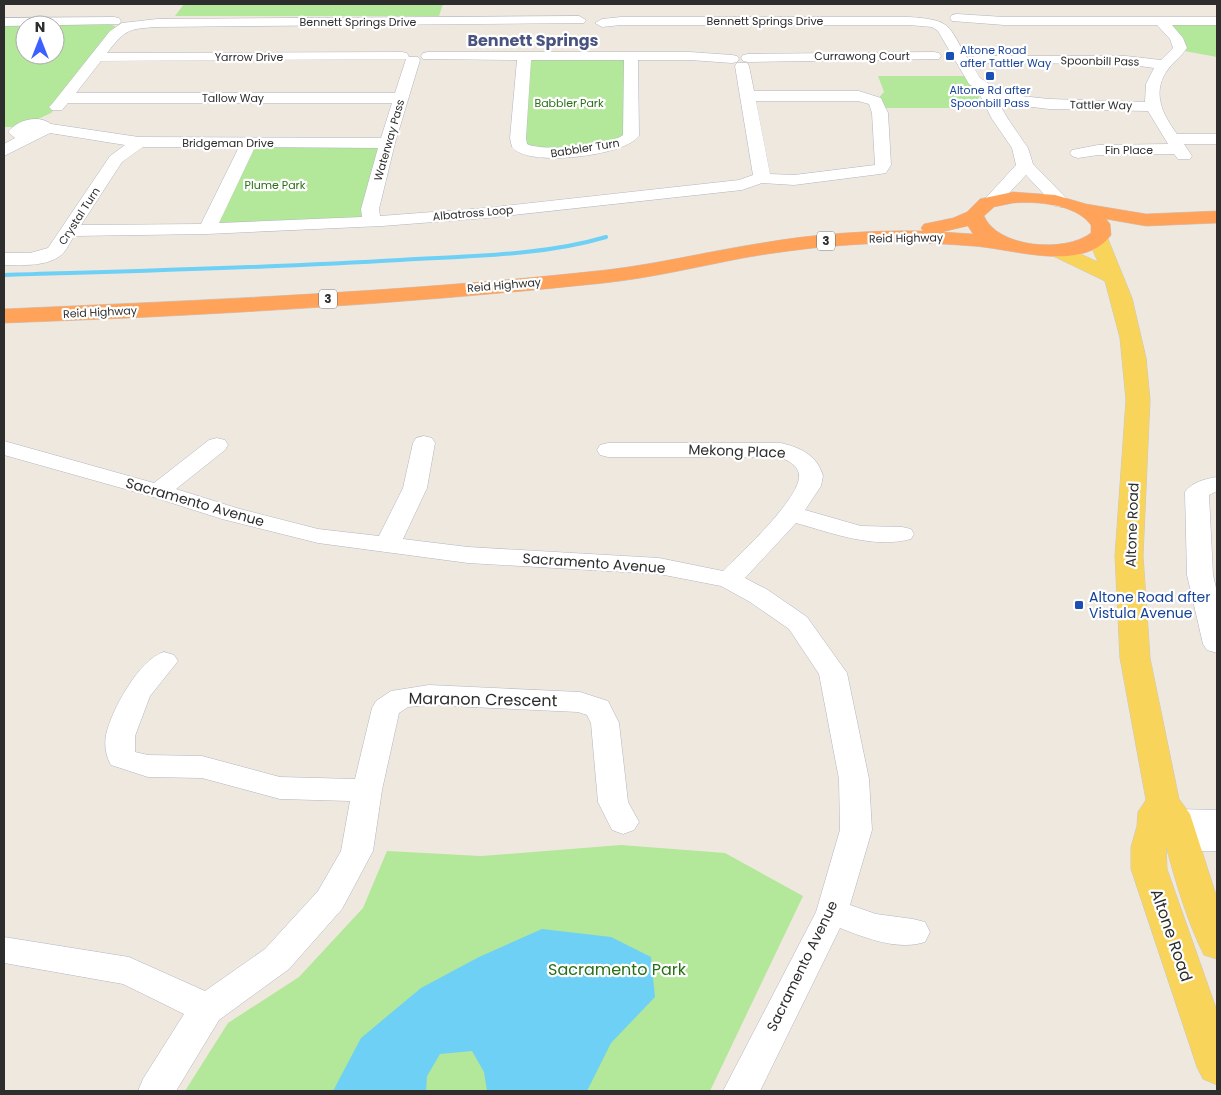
<svg xmlns="http://www.w3.org/2000/svg" width="1221" height="1095" font-family="Poppins,sans-serif">
  <style>
    .green { fill: #b3e799; fill-rule: evenodd }
    .water { fill: #6ed0f5 }
    .lines { fill: none; stroke-linecap: round; stroke-linejoin: round }
    .stream { stroke: #6ed0f5; stroke-width: 4 }
    .minor-casing { stroke: #b3b5c1; stroke-width: 1 }
    .major-casing { stroke: #c8c8c8; stroke-width: 1 }
    .highway-casing { stroke: #c8c8c8; stroke-width: 1 }
    .minor { fill: #fff; fill-rule: evenodd }
    .major { fill: #f8d45b; fill-rule: evenodd }
    .highway { fill: #ffa25a; fill-rule: evenodd }
    .transit-dot { fill: #1a4fb4; stroke: #fff; stroke-width: 2 }
    .labels { text-anchor: middle; stroke-width: 4.5; stroke-linejoin: round; paint-order: stroke }
    .far-street-label { font-size: 11px; fill: #2d2d2d; stroke: #fff }
    .far-transit-label { font-size: 11px; fill: #164399; stroke: #fff; text-anchor: start }
    .far-park-label { font-size: 11px; fill: #296f17; stroke: #fff }
    .shield { fill: #fff; stroke: #6c6c6c; stroke-width: 1 }
    .shield-label { font-size: 12px; font-weight: bold; fill: #2d2d2d }
    .street-label { font-size: 14px; fill: #2d2d2d; stroke: #fff }
    .transit-label { font-size: 14px; fill: #164399; stroke: #fff; text-anchor: start }
    .far-district-label { font-size: 16px; font-weight: bold; fill: #4a5481; stroke: #fff }
    .near-street-label { font-size: 16px; fill: #2d2d2d; stroke: #fff }
    .near-park-label { font-size: 16px; fill: #296f17; stroke: #fff }
  </style>
  <rect width="100%" height="100%" fill="#efe8df"/>
  <path class="green" d="M 184,4 L 443,4 L 439,16 L 175,16 Z
    M 1161,21 L 1217,21 L 1217,57 L 1179,50 Z
    M 4,22 L 83,22 L 112,25 L 115,26 L 115,34 L 51,113 L 21,127 L 4,127 ZM 25,25 L 55,25 L 55,55 L 25,55 Z
    M 524,56 L 631,56 L 625,141 L 527,152 L 518,138 Z
    M 878,76 L 970,76 L 980,95 L 975,105 L 980,108 L 878,108 L 876,101 L 884,92 Z
    M 249,143 L 387,143 L 372,221 L 207,229 Z
    M 621,845 L 725,853 L 803,896 L 710,1091 L 185,1091 L 228,1023 L 299,977 L 363,908 L 387,851 L 481,856 Z"/>
  <path class="water" d="M 542,929 L 611,937 L 651,957 L 655,997 L 611,1043 L 587,1091 L 487,1091 L 484,1072 L 472,1051 L 440,1054 L 427,1076 L 426,1091 L 333,1091 L 361,1038 L 421,988 L 479,957 Z"/>
  <g class="lines">
    <path class="stream" d="M 4,275 C 136,271 268,268 400,260 C 467,256 542,256 606,237"/>
    <g class="minor-casing">
      <path id="minor" d="M 957,14 L 1004,17 L 1217,17 L 1217,25 L 1172,25 L 1183,38 L 1187,48 C 1181,57 1172,63 1166,72 C 1152,94 1163,115 1177,134 L 1217,134 L 1217,144 L 1184,144 L 1192,156 L 1190,159 L 1178,159 L 1174,154 L 1098,155 L 1078,158 L 1072,156 L 1070,153 L 1072,150 L 1098,145 L 1168,144 L 1148,111 L 1049,109 L 999,103 L 1008,119 L 1028,148 L 1033,164 L 1070,202 L 1067,206 L 1061,207 L 1055,206 L 1026,175 L 997,206 L 991,207 L 985,206 L 982,202 L 1016,165 L 1012,148 L 992,119 L 977,89 L 969,84 L 938,31 L 932,27 L 909,25 L 621,25 L 602,27 L 595,23 L 602,19 L 621,17 L 909,17 C 952,20 947,24 968,59 L 975,56 L 1126,56 L 1161,60 L 1173,48 L 1170,39 L 1157,25 L 1004,25 L 952,21 L 950,18 L 952,15 ZM 971,63 L 1126,64 L 1154,68 L 1146,84 L 1145,102 L 1049,99 L 994,93 L 988,83 L 980,78 Z
        M 579,16 L 586,20 L 584,23 L 157,27 C 128,29 126,29 107,53 L 402,52 L 407,53 L 409,57 L 418,57 L 420,60 L 395,143 L 379,209 L 380,216 L 486,208 L 739,180 L 753,175 L 735,66 L 737,63 L 747,63 L 749,66 L 754,91 L 859,91 L 881,98 L 888,113 L 891,165 L 886,173 L 880,174 L 794,185 L 762,183 L 742,190 L 486,218 L 382,226 L 207,234 L 74,236 C 70,242 66,252 60,256 C 45,267 21,265 4,265 L 4,253 L 30,253 L 48,248 L 110,156 L 125,145 L 50,133 L 4,156 L 4,144 L 15,138 L 8,132 C 17,120 38,114 51,124 L 139,137 L 381,138 L 392,103 L 68,103 L 62,110 L 52,110 L 49,107 L 52,104 L 110,31 L 122,23 L 157,19 ZM 406,59 L 395,93 L 76,93 L 101,61 ZM 756,101 L 858,101 L 869,104 L 872,113 L 875,165 L 794,175 L 770,174 ZM 143,147 L 239,147 L 201,224 L 81,225 L 122,162 ZM 255,147 L 378,148 L 361,209 L 362,217 L 219,223 Z
        M 114,17 L 119,18 L 121,21 L 119,24 L 4,26 L 4,18 Z
        M 428,52 L 690,52 L 732,55 L 737,56 L 739,59 L 737,62 L 732,63 L 690,60 L 638,60 L 639,136 C 625,156 527,168 512,147 L 510,138 L 517,60 L 423,59 L 421,56 L 423,53 ZM 531,60 L 624,60 L 623,135 C 609,146 544,152 527,144 L 526,138 Z
        M 934,52 L 939,53 L 941,56 L 939,59 L 748,62 L 743,61 L 741,58 L 743,55 L 748,54 Z
        M 424,436 L 432,438 L 435,443 L 427,488 L 403,539 L 468,547 L 659,558 L 723,571 C 740,554 803,496 799,474 C 797,464 787,460 779,457 L 608,457 L 600,455 L 597,450 L 600,445 L 608,443 L 781,443 C 801,448 817,455 823,476 L 821,486 L 805,510 L 861,526 L 902,527 L 911,529 L 914,534 L 911,539 C 873,549 832,533 796,523 L 745,578 L 768,590 L 807,617 L 847,673 L 869,779 L 872,830 L 850,905 L 876,914 L 913,919 L 925,922 L 930,932 L 925,942 C 898,951 866,938 840,928 L 760,1091 L 723,1091 L 816,912 L 840,830 L 839,779 L 819,674 L 789,629 L 750,602 L 721,586 L 659,574 L 468,563 L 318,543 L 222,519 L 150,496 L 4,455 L 4,441 L 154,483 L 209,440 L 217,438 L 225,440 L 228,445 L 225,450 L 176,489 L 240,509 L 318,529 L 379,536 L 403,488 L 413,443 L 416,438 Z
        M 1217,477 L 1217,491 L 1209,495 L 1213,575 L 1217,592 L 1217,653 L 1207,650 L 1203,644 L 1187,575 L 1185,492 C 1192,482 1205,479 1217,477 Z
        M 164,652 L 174,655 L 178,661 L 150,696 L 135,736 L 135,752 L 148,755 L 202,756 L 280,777 L 355,779 L 372,708 L 376,701 L 391,691 L 429,685 L 580,692 L 608,701 L 619,723 L 628,802 L 639,822 L 634,830 L 623,834 L 612,830 L 598,802 L 591,723 L 587,715 L 578,712 L 429,705 L 408,707 L 399,713 L 382,790 L 373,851 L 342,909 L 289,969 L 219,1020 L 176,1091 L 138,1091 L 143,1079 L 184,1014 L 123,984 L 4,963 L 4,937 L 129,957 L 205,991 L 265,949 L 318,891 L 341,851 L 350,801 L 280,799 L 202,778 L 148,777 L 111,765 C 106,757 104,745 106,735 C 111,711 139,659 164,652 Z
        M 1175,809 L 1217,810 L 1217,851 L 1181,851 L 1170,847 L 1165,839 L 1170,831 L 1164,829 L 1159,821 L 1164,813 Z"/>
    </g>
    <g class="major-casing">
      <path id="major" d="M 1098,233 L 1105,235 L 1108,239 L 1132,298 L 1146,358 L 1150,400 L 1143,556 L 1147,613 L 1150,658 L 1179,799 L 1190,814 L 1217,898 L 1217,959 L 1204,955 C 1187,921 1176,883 1166,846 L 1167,869 L 1217,1011 L 1217,1085 L 1203,1079 L 1197,1067 L 1131,869 L 1131,847 L 1137,826 L 1138,812 L 1146,800 L 1120,658 L 1115,556 L 1126,400 L 1120,338 L 1105,281 L 1051,255 L 1048,251 L 1051,247 L 1058,245 L 1065,247 L 1098,262 L 1088,239 L 1091,235 Z"/>
    </g>
    <g class="highway-casing">
      <path id="highway" d="M 1013,192 L 1055,195 L 1086,204 L 1146,214 L 1217,211 L 1217,223 L 1146,226 L 1106,219 L 1110,224 L 1111,235 C 1082,274 1011,248 972,246 C 937,243 901,242 865,244 C 824,246 783,251 743,258 C 696,267 651,278 604,283 C 405,304 204,316 4,323 L 4,309 C 205,300 406,292 606,270 C 658,264 710,251 762,243 C 815,234 869,230 923,231 L 921,228 L 924,224 L 953,218 L 967,212 L 980,199 ZM 1013,203 C 1036,201 1076,204 1091,225 L 1091,233 C 1065,253 998,248 984,216 L 994,207 ZM 968,226 L 973,234 L 942,232 Z"/>
    </g>
    <use href="#minor" class="minor"/>
    <use href="#major" class="major"/>
    <use href="#highway" class="highway"/>
  </g>
  <g class="transit-dot">
    <rect x="945" y="51" width="10" height="10" rx="2.5"/>
    <rect x="985" y="71" width="10" height="10" rx="2.5"/>
    <rect x="1074" y="600" width="10" height="10" rx="2.5"/>
  </g>
  <g class="labels">
    <g class="far-street-label">
      <text x="765" y="25">Bennett Springs Drive</text>
      <text x="358" y="26">Bennett Springs Drive</text>
      <text x="862" y="60">Currawong Court</text>
      <text x="249" y="61">Yarrow Drive</text>
      <text transform="translate(1100 61) rotate(1)" y="4">Spoonbill Pass</text>
      <text x="233" y="102">Tallow Way</text>
      <text transform="translate(1101 105) rotate(1)" y="4">Tattler Way</text>
      <text transform="translate(389 140) rotate(-74)" y="4">Waterway Pass</text>
      <text x="228" y="147">Bridgeman Drive</text>
      <text transform="translate(585 148) rotate(-9)" y="4">Babbler Turn</text>
      <text x="1129" y="154">Fin Place</text>
      <text transform="translate(473 213) rotate(-5)" y="4">Albatross Loop</text>
      <text transform="translate(79 216) rotate(-57)" y="4">Crystal Turn</text>
      <text transform="translate(906 238) rotate(-1)" y="4">Reid Highway</text>
      <text transform="translate(504 285) rotate(-5)" y="4">Reid Highway</text>
      <text transform="translate(100 312) rotate(-3)" y="4">Reid Highway</text>
    </g>
    <g class="far-transit-label">
      <text x="960" y="54">Altone Road<tspan x="960" dy="13">after Tattler Way</tspan></text>
      <text x="990" y="94" text-anchor="middle">Altone Rd after<tspan x="990" dy="13">Spoonbill Pass</tspan></text>
    </g>
    <g class="far-park-label">
      <text x="569" y="107">Babbler Park</text>
      <text x="275" y="189">Plume Park</text>
    </g>
    <g class="shield">
      <rect x="817" y="231.5" width="18" height="19" rx="4"/>
      <rect x="319" y="289.5" width="18" height="19" rx="4"/>
    </g>
    <g class="shield-label">
      <text x="826" y="245">3</text>
      <text x="328" y="303">3</text>
    </g>
    <g class="street-label">
      <text transform="translate(737 451) rotate(2)" y="5">Mekong Place</text>
      <text transform="translate(195 502) rotate(16)" y="5">Sacramento Avenue</text>
      <text transform="translate(1132 525) rotate(-88)" y="5">Altone Road</text>
      <text transform="translate(594 563) rotate(4)" y="5">Sacramento Avenue</text>
      <text transform="translate(802 966) rotate(-64)" y="5">Sacramento Avenue</text>
    </g>
    <g class="transit-label">
      <text x="1089" y="602">Altone Road after<tspan x="1089" dy="16">Vistula Avenue</tspan></text>
    </g>
    <g class="far-district-label">
      <text x="533" y="46">Bennett Springs</text>
    </g>
    <g class="near-street-label">
      <text transform="translate(483 699) rotate(1)" y="6">Maranon Crescent</text>
      <text transform="translate(1172 935) rotate(71)" y="6">Altone Road</text>
    </g>
    <g class="near-park-label">
      <text x="617" y="975">Sacramento Park</text>
    </g>
  </g>
  <rect width="1221" height="1095" fill="none" stroke="#2d2d2d" stroke-width="10"/>
  <g transform="translate(40 40)"><circle r="24" fill="#ffffff" stroke="#ababab"/>
  <path d="M0-4L9 19L0 12L-9 19Z" fill="#3c5fff"/>
  <text y="-8" font-size="14" font-weight="bold" text-anchor="middle" fill="#2d2d2d">N</text>
  </g>
</svg>
